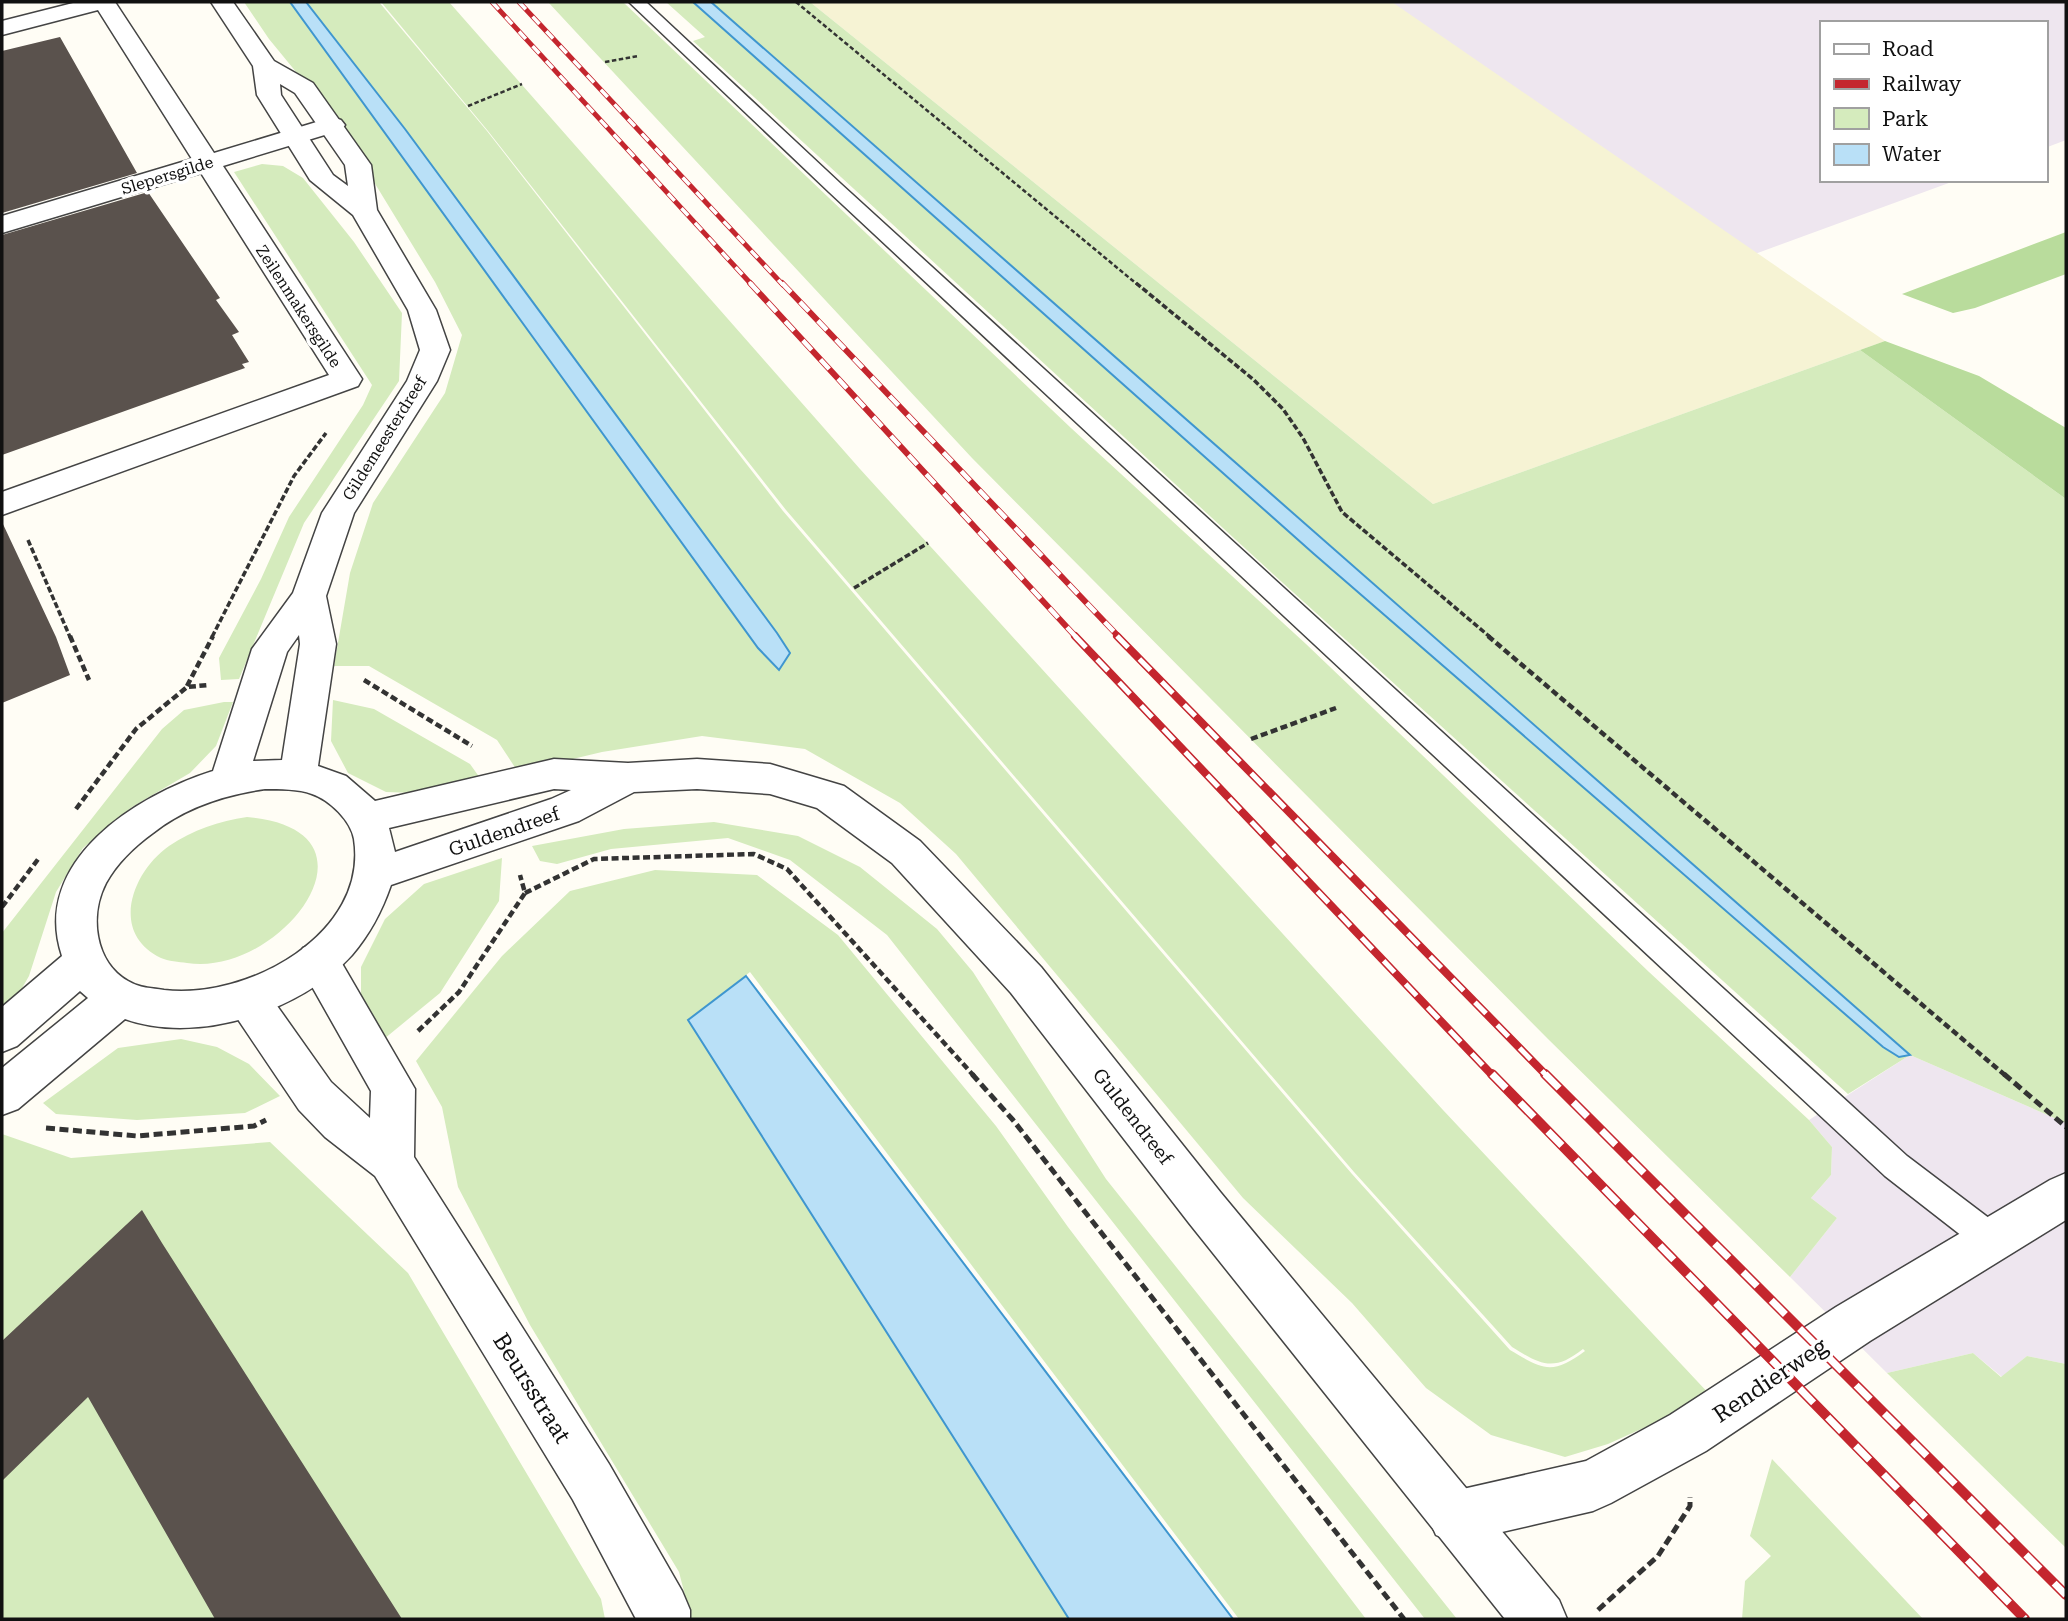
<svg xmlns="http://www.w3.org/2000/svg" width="2068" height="1621" font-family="'Roboto Serif',serif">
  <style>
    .industrial { fill: #eee6ef }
    .farmland { fill: #f6f3d4 }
    .green { fill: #d5ebbd }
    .forest { fill: #b9dc9c }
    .water { fill: #b9e0f7; stroke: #3f96cf; stroke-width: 2 }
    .building { fill: #5a524d }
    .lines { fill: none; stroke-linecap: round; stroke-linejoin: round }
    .service-casing { stroke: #444; stroke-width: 3 }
    .minor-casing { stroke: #444; stroke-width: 3 }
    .tertiary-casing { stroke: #444; stroke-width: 3 }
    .path-far3 { stroke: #333; stroke-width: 2.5; stroke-dasharray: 4.5 2.5; stroke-linecap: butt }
    .path-far2 { stroke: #333; stroke-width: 3.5; stroke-dasharray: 6 2.5; stroke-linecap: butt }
    .path-far1 { stroke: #333; stroke-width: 4.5; stroke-dasharray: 7 3.5; stroke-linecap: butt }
    .path { stroke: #333; stroke-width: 5; stroke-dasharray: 9 4.5; stroke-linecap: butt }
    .service { fill: #fff; fill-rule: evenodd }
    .minor { fill: #fff; fill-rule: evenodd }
    .tertiary { fill: #fff; fill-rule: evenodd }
    .rail-far3-casing { stroke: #c4262e; stroke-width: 5 }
    .rail-far2-casing { stroke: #c4262e; stroke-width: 6 }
    .rail-far1-casing { stroke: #c4262e; stroke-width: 8 }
    .rail-casing { stroke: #c4262e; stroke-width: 10 }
    .rail-far3 { stroke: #fff; stroke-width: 3.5; stroke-dasharray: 10; stroke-linecap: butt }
    .rail-far2 { stroke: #fff; stroke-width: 4.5; stroke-dasharray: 13; stroke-linecap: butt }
    .rail-far1 { stroke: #fff; stroke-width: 5; stroke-dasharray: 16; stroke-linecap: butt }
    .rail { stroke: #fff; stroke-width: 7; stroke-dasharray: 20; stroke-linecap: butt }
    .labels { text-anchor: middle; stroke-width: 7; stroke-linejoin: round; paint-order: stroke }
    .far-street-label { font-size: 16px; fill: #111; stroke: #fff }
    .street-label { font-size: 19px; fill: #111; stroke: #fff }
    .near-street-label { font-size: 23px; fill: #111; stroke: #fff }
  </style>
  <rect width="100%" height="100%" fill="#fffdf5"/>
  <path class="industrial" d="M 1241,2 L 2066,2 L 2066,140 L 2045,148 L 2045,23 L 1821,23 L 1821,180 L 1957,180 L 1635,298 Z
    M 1910,1055 L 2066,1123 L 2066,1364 L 2027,1356 L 2002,1377 L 1973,1353 L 1887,1373 L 1790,1277 L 1837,1218 L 1811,1198 L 1831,1175 L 1832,1147 L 1809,1120 Z"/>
  <path class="farmland" d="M 810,2 L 1392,2 L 1885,341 L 1433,504 Z"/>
  <path class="green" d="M 244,2 L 290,2 L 758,648 L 779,669 L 790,653 L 777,633 L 405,129 L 306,2 L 379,2 L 487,131 L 783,511 L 1352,1174 L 1510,1350 C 1542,1369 1552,1376 1585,1351 L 1583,1349 C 1554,1372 1541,1365 1512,1347 L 1354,1172 L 786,510 L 488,131 L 381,2 L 449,2 L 860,469 L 1443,1110 L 1712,1397 L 1608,1444 L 1565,1457 L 1491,1435 L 1426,1388 L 1352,1303 L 1243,1198 L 956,854 L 900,803 L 805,749 L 702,736 L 602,752 L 518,772 L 497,740 L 369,666 L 334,666 L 350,573 L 373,503 L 445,393 L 462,335 L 435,282 L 338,123 L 269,39 Z
    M 548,2 L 623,2 L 1071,428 L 1306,644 L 1649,972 L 1809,1120 L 1832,1147 L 1831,1175 L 1811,1198 L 1837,1218 L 1790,1277 L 1548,1039 L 972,458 Z
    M 666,2 L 693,2 L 1314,554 L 1883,1047 L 1909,1054 L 711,2 L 810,2 L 1433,504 L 1860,350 L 2066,499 L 2066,1123 L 1910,1055 L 1848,1094 L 1273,574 L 693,41 L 705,37 Z
    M 262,164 L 283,166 L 303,178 L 354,242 L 402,313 L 399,381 L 304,523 L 239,679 L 221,680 L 219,658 L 261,579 L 289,517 L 363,405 L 372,385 L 234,172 Z
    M 333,700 L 374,709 L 470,764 L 485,785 L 442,794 L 386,792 L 348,773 L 331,741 Z
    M 224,702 L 233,702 L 216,746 L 190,773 L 132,807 L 83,848 L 56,892 L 29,976 L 14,1002 L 2,1012 L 2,933 L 162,729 L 184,710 Z
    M 247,817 C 395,830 279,978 187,963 C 179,962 168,961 161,958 C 109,933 132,872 169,846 C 193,830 219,821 247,817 Z
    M 714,822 L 798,836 L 860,867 L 937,929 L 973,972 L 1106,1179 L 1457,1619 L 1425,1619 L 887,935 L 790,860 L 728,838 L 611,849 L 557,864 L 540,861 L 532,846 L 624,829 Z
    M 502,858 L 499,901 L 440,993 L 384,1039 L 361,996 L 361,967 L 385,919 L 424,884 Z
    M 655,870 L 757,875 L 838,935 L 996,1126 L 1068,1227 L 1366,1619 L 1239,1619 L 750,972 L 689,1020 L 1069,1619 L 691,1619 L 679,1572 L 530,1325 L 458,1187 L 442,1107 L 416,1061 L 502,956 L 570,891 Z
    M 181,1039 L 217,1047 L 249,1064 L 280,1096 L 245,1113 L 137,1120 L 56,1114 L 43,1103 L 118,1048 Z
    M 2,1134 L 71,1158 L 270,1142 L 408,1273 L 601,1599 L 605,1619 L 2,1619 Z
    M 1973,1353 L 2001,1377 L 2027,1356 L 2066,1364 L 2066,1548 L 1887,1373 Z
    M 1772,1459 L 1923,1619 L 1742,1619 L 1745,1581 L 1771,1556 L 1750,1536 Z"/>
  <path class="forest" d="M 2066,232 L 2066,274 L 1975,308 L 1953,313 L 1902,294 Z
    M 1885,341 L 1979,376 L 2066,428 L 2066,499 L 1860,350 Z"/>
  <path class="water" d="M 290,2 L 306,2 L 405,129 L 777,633 L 790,653 L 779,670 L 758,648 Z
    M 693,2 L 711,2 L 1910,1055 L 1899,1057 L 1883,1047 L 1314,554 Z
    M 746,976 L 1233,1619 L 1069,1619 L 688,1020 Z"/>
  <path class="building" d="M 60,37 L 137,173 L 2,213 L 2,51 Z
    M 148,192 L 220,298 L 216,300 L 239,332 L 232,335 L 249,362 L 242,364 L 245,368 L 2,455 L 2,235 Z
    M 2,522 L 56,637 L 70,675 L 2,703 Z
    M 142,1210 L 162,1243 L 402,1619 L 215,1619 L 88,1397 L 2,1481 L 2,1341 Z"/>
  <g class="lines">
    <g class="service-casing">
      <path id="service" d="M 629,2 L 646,2 L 841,184 L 1907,1156 L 2002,1228 L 2007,1239 L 2002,1250 L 1991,1254 L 1980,1250 L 1885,1176 L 829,192 Z"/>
    </g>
    <g class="minor-casing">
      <path id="minor" d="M 77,2 L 115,2 L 214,153 L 323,120 L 332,117 L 341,120 L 345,125 L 341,130 L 223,166 L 362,379 L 358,386 L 2,515 L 2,492 L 329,375 L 201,173 L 2,233 L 2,216 L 192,159 L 98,10 L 2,35 L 2,21 Z
        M 318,942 L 333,948 L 415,1089 L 414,1157 L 609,1464 L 682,1591 L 690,1610 L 690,1619 L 636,1619 L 573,1500 L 375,1176 L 325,1137 L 299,1110 L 233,1012 L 227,999 L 233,986 L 248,981 L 263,986 L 331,1082 L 370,1118 L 371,1091 L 297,960 L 303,948 Z
        M 2066,1173 L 2066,1220 L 1870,1341 L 1706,1451 L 1611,1503 L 1593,1511 L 1454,1543 L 1436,1535 L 1428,1517 L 1436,1499 L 1454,1491 L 1586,1461 L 1670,1415 L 1836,1307 L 2050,1180 Z"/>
    </g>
    <g class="tertiary-casing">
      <path id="tertiary" d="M 211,2 L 233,2 L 274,61 L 313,83 L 371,165 L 377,210 L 436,310 L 450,350 L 437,381 L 354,513 L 326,596 L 336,644 L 318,766 L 346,776 L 375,801 L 554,759 L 628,763 L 697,759 L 770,764 L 844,786 L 920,841 L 1041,967 L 1221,1193 L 1559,1600 L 1567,1619 L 1505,1619 L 1189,1223 L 1011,993 L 892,863 L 817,808 L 770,794 L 697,789 L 634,792 L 579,821 L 391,885 C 382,911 370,934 352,955 C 301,1011 198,1045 125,1019 L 18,1109 L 2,1115 L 2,1068 L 88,998 L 80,991 L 17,1046 L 2,1052 L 2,1007 L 62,956 C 30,861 137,795 213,771 L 252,649 L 293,593 L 322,513 L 407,381 L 420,350 L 408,310 L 353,215 L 310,180 L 257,95 L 253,66 ZM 280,84 L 295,93 L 345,165 L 348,186 L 333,175 L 281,95 ZM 299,635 L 300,644 L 282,760 L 253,761 L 287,652 ZM 265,789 C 280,789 298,789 312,794 C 330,800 351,821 354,839 C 369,934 247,1000 164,990 C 152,988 139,988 128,981 C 95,962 89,916 106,883 C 117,863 135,846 153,833 C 186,807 224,795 265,789 ZM 554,789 L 571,790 L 551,799 L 395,852 L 389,828 Z"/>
    </g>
    <path class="path-far3" d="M 796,2 L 1138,285
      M 605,62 L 638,56
      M 468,106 L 522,84"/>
    <path class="path-far2" d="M 1136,283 L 1254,380 L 1283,409 L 1303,438 L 1342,512 L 1490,637
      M 28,540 L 70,637
      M 854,588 L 928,543
      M 212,637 L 294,476 L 326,433"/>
    <path class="path-far1" d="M 70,636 L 89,680
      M 1488,636 L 2006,1076
      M 364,680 L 472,746
      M 187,686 L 213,636
      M 1251,739 L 1336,708
      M 76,809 L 136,729 L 187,687 L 208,685
      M 525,893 L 594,859 L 754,854 L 787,869 L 974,1076
      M 2,907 L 39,858
      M 418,1031 L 459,992 L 525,893 L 520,875"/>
    <path class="path" d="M 972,1074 L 1013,1120 L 1404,1619
      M 2004,1074 L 2066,1127
      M 46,1128 L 137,1136 L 254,1126 L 266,1120
      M 1598,1610 L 1658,1556 L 1690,1506 L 1690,1497"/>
    <use href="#service" class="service"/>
    <use href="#minor" class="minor"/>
    <use href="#tertiary" class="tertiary"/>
    <g class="rail-far3-casing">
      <path id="rail-far3" d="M 492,2 L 752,285
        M 519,2 L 783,285"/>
    </g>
    <g class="rail-far2-casing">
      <path id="rail-far2" d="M 750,283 L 1076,637
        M 782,283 L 1119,637"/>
    </g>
    <g class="rail-far1-casing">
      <path id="rail-far1" d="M 1075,636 L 1493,1076
        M 1117,636 L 1547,1076"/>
    </g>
    <g class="rail-casing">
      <path id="rail" d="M 1492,1074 L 2025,1619
        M 1545,1074 L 2066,1595"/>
    </g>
    <use href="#rail-far3" class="rail-far3"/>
    <use href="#rail-far2" class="rail-far2"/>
    <use href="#rail-far1" class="rail-far1"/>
    <use href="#rail" class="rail"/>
  </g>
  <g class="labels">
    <g class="far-street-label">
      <text transform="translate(167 175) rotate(-17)" y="6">Slepersgilde</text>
      <text transform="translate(299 306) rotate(57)" y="6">Zeilenmakersgilde</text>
      <text transform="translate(384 438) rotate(-58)" y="6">Gildemeesterdreef</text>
    </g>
    <g class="street-label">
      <text transform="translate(504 831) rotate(-19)" y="7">Guldendreef</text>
      <text transform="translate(1133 1116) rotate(52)" y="7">Guldendreef</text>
    </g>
    <g class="near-street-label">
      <text transform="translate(1770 1380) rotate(-34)" y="8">Rendierweg</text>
      <text transform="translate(532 1388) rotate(58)" y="8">Beursstraat</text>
    </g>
  </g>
  <rect width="2068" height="1621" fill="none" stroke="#111111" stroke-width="7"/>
  <rect x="1820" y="21" width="228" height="161" fill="#ffffff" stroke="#a0a0a0" stroke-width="2"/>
  <rect x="1834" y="44" width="35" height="10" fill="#ffffff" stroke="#a0a0a0" stroke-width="2"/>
  <text x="1882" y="56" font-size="21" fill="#111111">Road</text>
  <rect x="1834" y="79" width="35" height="10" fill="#c4262e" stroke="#a0a0a0" stroke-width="2"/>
  <text x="1882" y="91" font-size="21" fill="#111111">Railway</text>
  <rect x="1834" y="108" width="35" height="21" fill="#d5ebbd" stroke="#a0a0a0" stroke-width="2"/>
  <text x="1882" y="126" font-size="21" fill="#111111">Park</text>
  <rect x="1834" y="144" width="35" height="21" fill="#b9e0f7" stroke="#a0a0a0" stroke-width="2"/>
  <text x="1882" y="161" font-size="21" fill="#111111">Water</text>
</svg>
